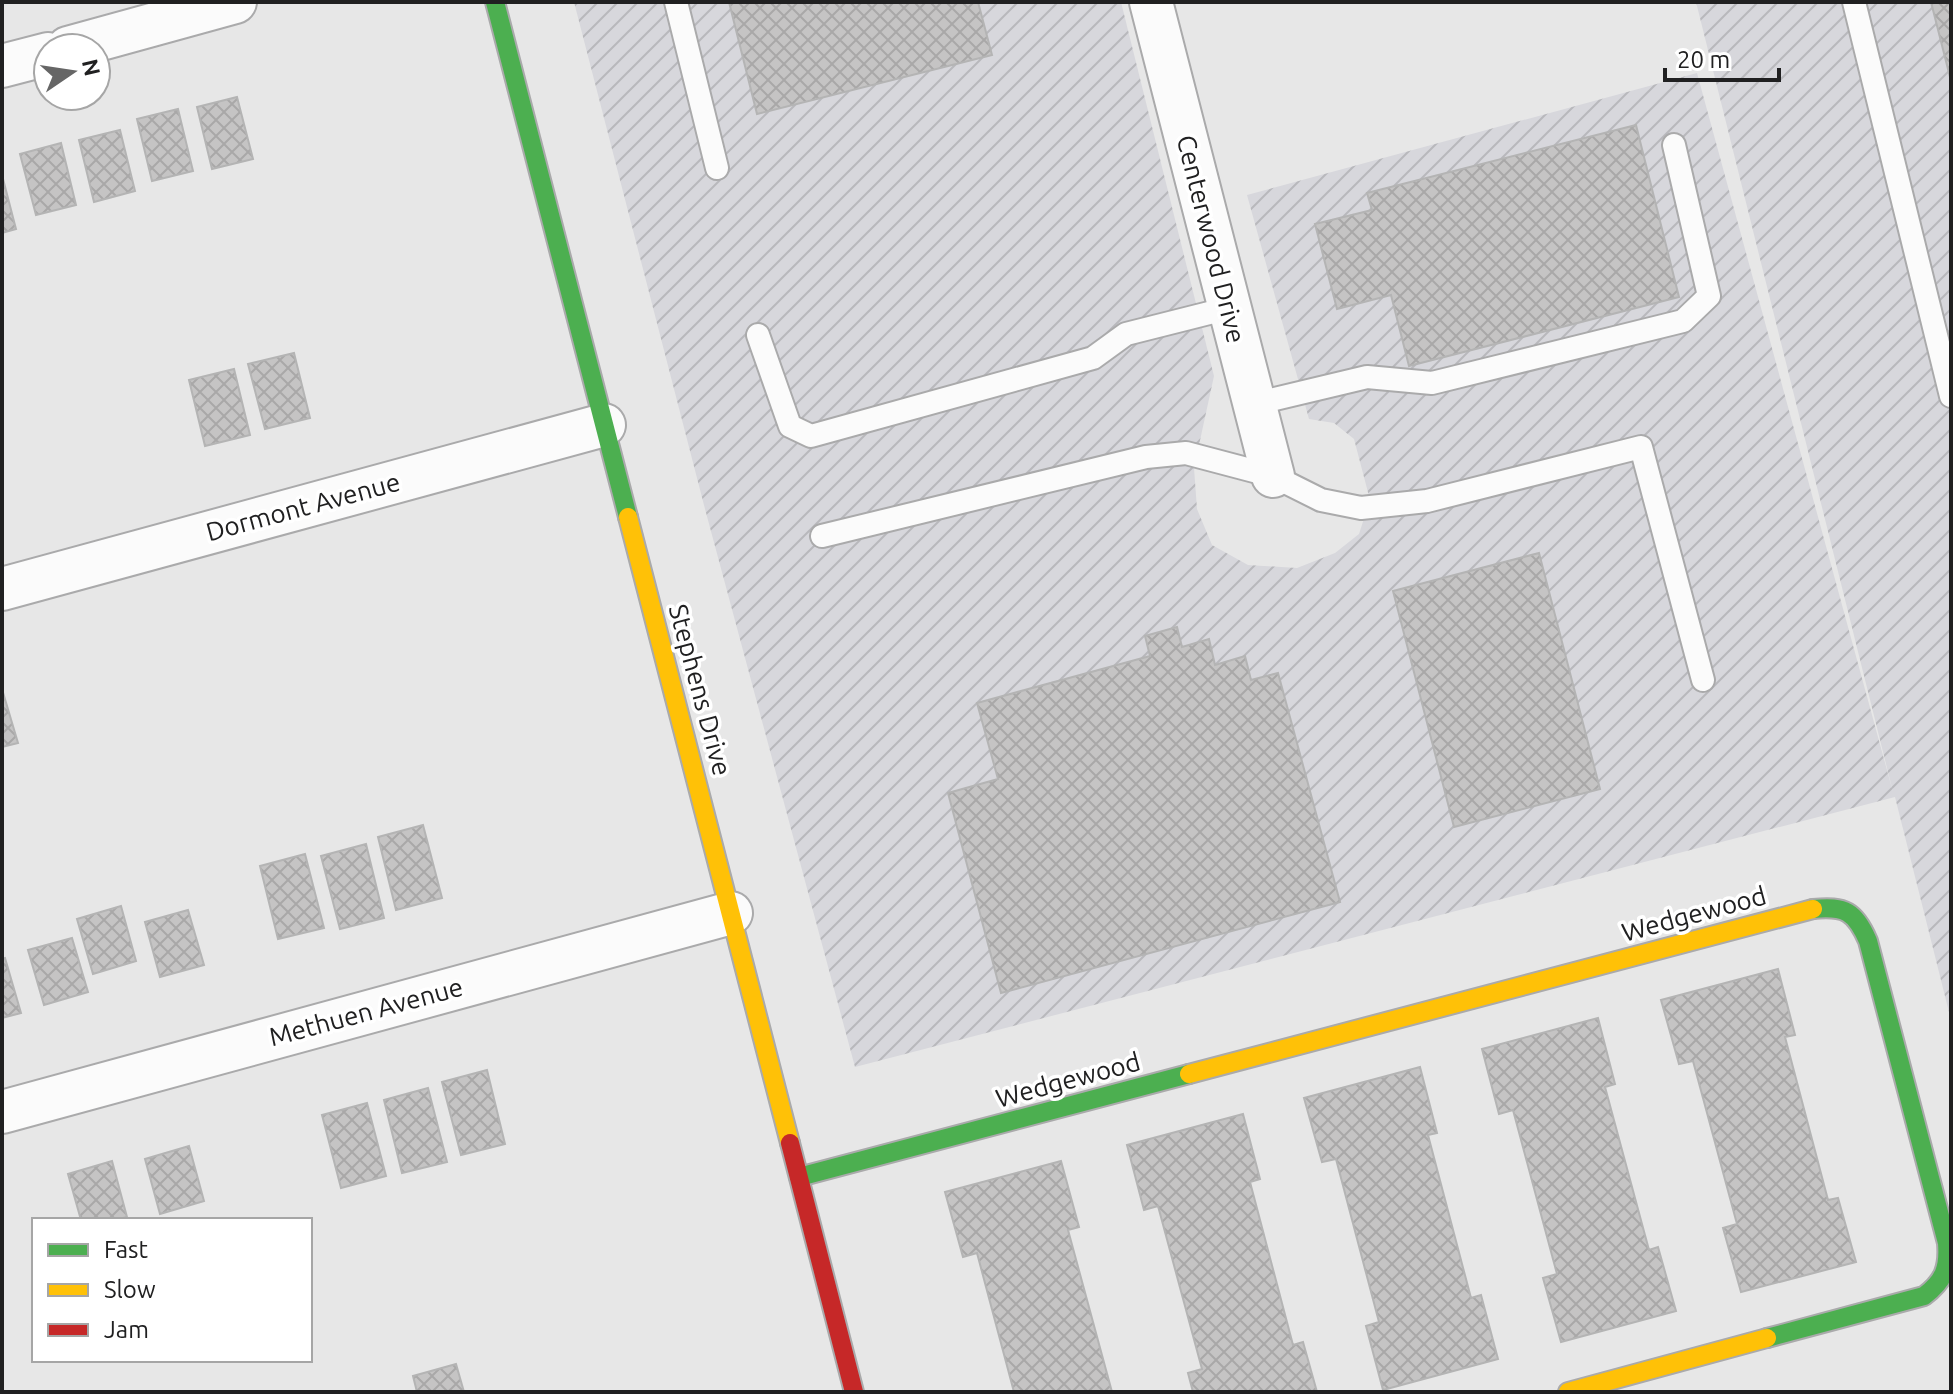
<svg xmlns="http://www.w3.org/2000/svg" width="1953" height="1394" font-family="Ubuntu,sans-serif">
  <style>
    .industrial { fill: url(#industrial-furrows) }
    .building { fill: url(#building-cross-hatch); stroke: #b4b4b4; stroke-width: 2 }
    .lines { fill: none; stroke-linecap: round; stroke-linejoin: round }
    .lane-casing { stroke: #aaaaab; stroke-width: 26 }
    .street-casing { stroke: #aaaaab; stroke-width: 46 }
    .fast-casing { stroke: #aaaaab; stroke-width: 22 }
    .slow-casing { stroke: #aaaaab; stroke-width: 22 }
    .jam-casing { stroke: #aaaaab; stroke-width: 22 }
    .lane { stroke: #fbfbfb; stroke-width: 22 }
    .street { stroke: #fbfbfb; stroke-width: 42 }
    .fast { stroke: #4caf50; stroke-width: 18 }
    .slow { stroke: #ffc107; stroke-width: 18 }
    .jam { stroke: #c62828; stroke-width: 18 }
    .labels { text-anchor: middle; stroke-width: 7; stroke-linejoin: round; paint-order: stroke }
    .street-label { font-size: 26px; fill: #202021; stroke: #fff }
  </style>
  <defs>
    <pattern id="industrial-furrows" width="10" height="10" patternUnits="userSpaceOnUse" patternTransform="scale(2)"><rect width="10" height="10" fill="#d7d7dc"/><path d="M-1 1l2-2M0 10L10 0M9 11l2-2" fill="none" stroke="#b8b8bc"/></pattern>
    <pattern id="building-cross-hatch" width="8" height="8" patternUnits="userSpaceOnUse" patternTransform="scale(2)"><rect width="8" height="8" fill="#c5c4c4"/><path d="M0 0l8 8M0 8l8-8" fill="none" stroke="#a9a8a8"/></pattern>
  </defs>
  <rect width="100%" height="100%" fill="#e7e7e7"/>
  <path class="industrial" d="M 574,2 L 1121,2 L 1214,376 L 1194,468 L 1197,509 L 1212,545 L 1248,565 L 1297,568 L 1335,553 L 1359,534 L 1370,500 L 1354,439 L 1334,423 L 1309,419 L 1247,195 L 1697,73 L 1893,792 L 1696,2 L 1951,2 L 1951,1020 L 1895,797 L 855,1067 L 705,509 Z"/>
  <path class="building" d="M 729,2 L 978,2 L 992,55 L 757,114 Z
    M 1931,2 L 1951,2 L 1951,81 Z
    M 237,97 L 253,159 L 212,169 L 197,107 Z
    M 178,109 L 193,171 L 152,181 L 137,119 Z
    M 1636,125 L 1679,297 L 1409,366 L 1391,295 L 1337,309 L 1315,224 L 1372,210 L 1367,193 Z
    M 120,130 L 135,191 L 94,202 L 79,140 Z
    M 61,143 L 76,205 L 36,215 L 20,154 Z
    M 2,175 L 16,229 L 2,233 Z
    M 294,353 L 310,418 L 265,429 L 248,364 Z
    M 234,369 L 250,435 L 205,446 L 189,380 Z
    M 1539,553 L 1600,789 L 1454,827 L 1393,591 Z
    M 1177,627 L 1182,647 L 1209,639 L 1215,665 L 1245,656 L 1251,680 L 1278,673 L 1340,902 L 1001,993 L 948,793 L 998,779 L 977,703 L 1150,656 L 1145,636 Z
    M 2,689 L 18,743 L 2,747 Z
    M 423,825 L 442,898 L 396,910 L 378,837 Z
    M 366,844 L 384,918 L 340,929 L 321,856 Z
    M 305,854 L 324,928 L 278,939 L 260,866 Z
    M 121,906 L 136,961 L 93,974 L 77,919 Z
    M 188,910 L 204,965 L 160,977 L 145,922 Z
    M 72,938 L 88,992 L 44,1005 L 28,950 Z
    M 5,958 L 21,1013 L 2,1018 L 2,959 Z
    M 1778,969 L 1795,1035 L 1785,1037 L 1828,1200 L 1838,1198 L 1856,1262 L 1741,1292 L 1723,1228 L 1737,1224 L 1693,1061 L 1679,1064 L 1661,1000 Z
    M 1598,1018 L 1615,1084 L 1605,1087 L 1649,1250 L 1658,1247 L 1676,1311 L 1561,1342 L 1543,1278 L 1557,1274 L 1513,1110 L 1499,1114 L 1482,1049 Z
    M 1420,1067 L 1437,1133 L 1428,1135 L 1471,1298 L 1481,1295 L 1498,1359 L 1383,1390 L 1366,1326 L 1379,1322 L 1336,1159 L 1322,1162 L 1304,1098 Z
    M 487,1070 L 505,1144 L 461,1155 L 442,1082 Z
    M 428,1088 L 447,1162 L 402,1173 L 384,1100 Z
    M 367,1103 L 386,1176 L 341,1188 L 322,1115 Z
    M 1243,1114 L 1260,1179 L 1250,1182 L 1293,1345 L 1303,1342 L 1317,1392 L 1193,1392 L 1188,1373 L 1202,1369 L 1158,1206 L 1144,1210 L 1127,1145 Z
    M 189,1146 L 204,1201 L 160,1214 L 145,1159 Z
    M 112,1161 L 127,1217 L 115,1220 L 81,1220 L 68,1174 Z
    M 1061,1161 L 1079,1227 L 1068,1230 L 1112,1392 L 1014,1392 L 977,1253 L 963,1257 L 945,1192 Z
    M 456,1364 L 464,1392 L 417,1392 L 413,1376 Z"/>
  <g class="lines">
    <g class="lane-casing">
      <path id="lane" d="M 676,2 L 717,168
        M 1854,2 L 1951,396
        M 758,335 L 790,426 L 811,436 L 1093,358 L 1126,334 L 1229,308
        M 1254,404 L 1367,377 L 1432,383 L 1683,321 L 1709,296 L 1674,145
        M 822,536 L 1146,457 L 1186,453 L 1273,476 L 1321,500 L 1361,508 L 1427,501 L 1641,447 L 1703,680"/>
    </g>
    <g class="street-casing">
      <path id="street" d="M 1151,2 L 1273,476
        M 68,48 L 235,2
        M 2,66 L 48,54
        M 2,589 L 604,425
        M 2,1112 L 731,913"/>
    </g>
    <g class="fast-casing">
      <path id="fast" d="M 495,2 L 628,517
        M 799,1177 L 1189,1074
        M 1767,1338 L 1924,1296 C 1944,1281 1949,1268 1947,1243 L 1868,941 C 1855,911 1845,906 1813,909"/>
    </g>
    <g class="slow-casing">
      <path id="slow" d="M 628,517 L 790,1143
        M 1189,1074 L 1813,909
        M 1568,1392 L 1767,1338"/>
    </g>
    <g class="jam-casing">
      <path id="jam" d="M 790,1143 L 854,1392"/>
    </g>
    <use href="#lane" class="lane"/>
    <use href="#street" class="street"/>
    <use href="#fast" class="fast"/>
    <use href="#slow" class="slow"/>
    <use href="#jam" class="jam"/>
  </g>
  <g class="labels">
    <g class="street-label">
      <text transform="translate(1211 239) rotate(76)" y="9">Centerwood Drive</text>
      <text transform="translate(303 507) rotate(-15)" y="9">Dormont Avenue</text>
      <text transform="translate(700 690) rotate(75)" y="9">Stephens Drive</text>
      <text transform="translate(1694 914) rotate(-15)" y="9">Wedgewood</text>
      <text transform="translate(366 1012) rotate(-15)" y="9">Methuen Avenue</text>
      <text transform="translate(1068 1080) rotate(-15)" y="9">Wedgewood</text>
    </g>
  </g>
  <rect width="1953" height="1394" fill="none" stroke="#202021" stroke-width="8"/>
  <rect x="32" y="1218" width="280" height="144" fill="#ffffff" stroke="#a6a6a6" stroke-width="2"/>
  <rect x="48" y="1244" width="40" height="12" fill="#4caf50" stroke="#a6a6a6" stroke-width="2"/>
  <text x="104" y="1258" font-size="24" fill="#202021">Fast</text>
  <rect x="48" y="1284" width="40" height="12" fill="#ffc107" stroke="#a6a6a6" stroke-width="2"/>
  <text x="104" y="1298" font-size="24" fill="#202021">Slow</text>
  <rect x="48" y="1324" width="40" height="12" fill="#c62828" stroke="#a6a6a6" stroke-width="2"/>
  <text x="104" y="1338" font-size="24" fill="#202021">Jam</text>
  <g transform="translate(72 72) rotate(77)"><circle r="38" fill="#ffffff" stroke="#a6a6a6" stroke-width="2"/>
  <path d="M0-6L14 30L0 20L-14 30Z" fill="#666666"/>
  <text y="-12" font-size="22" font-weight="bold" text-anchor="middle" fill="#202021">N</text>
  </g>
  <path d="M1665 68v12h114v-12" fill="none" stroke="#202021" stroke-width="4"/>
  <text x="1677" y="68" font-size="24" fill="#202021" stroke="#ffffff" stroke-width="6" paint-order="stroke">20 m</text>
</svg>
